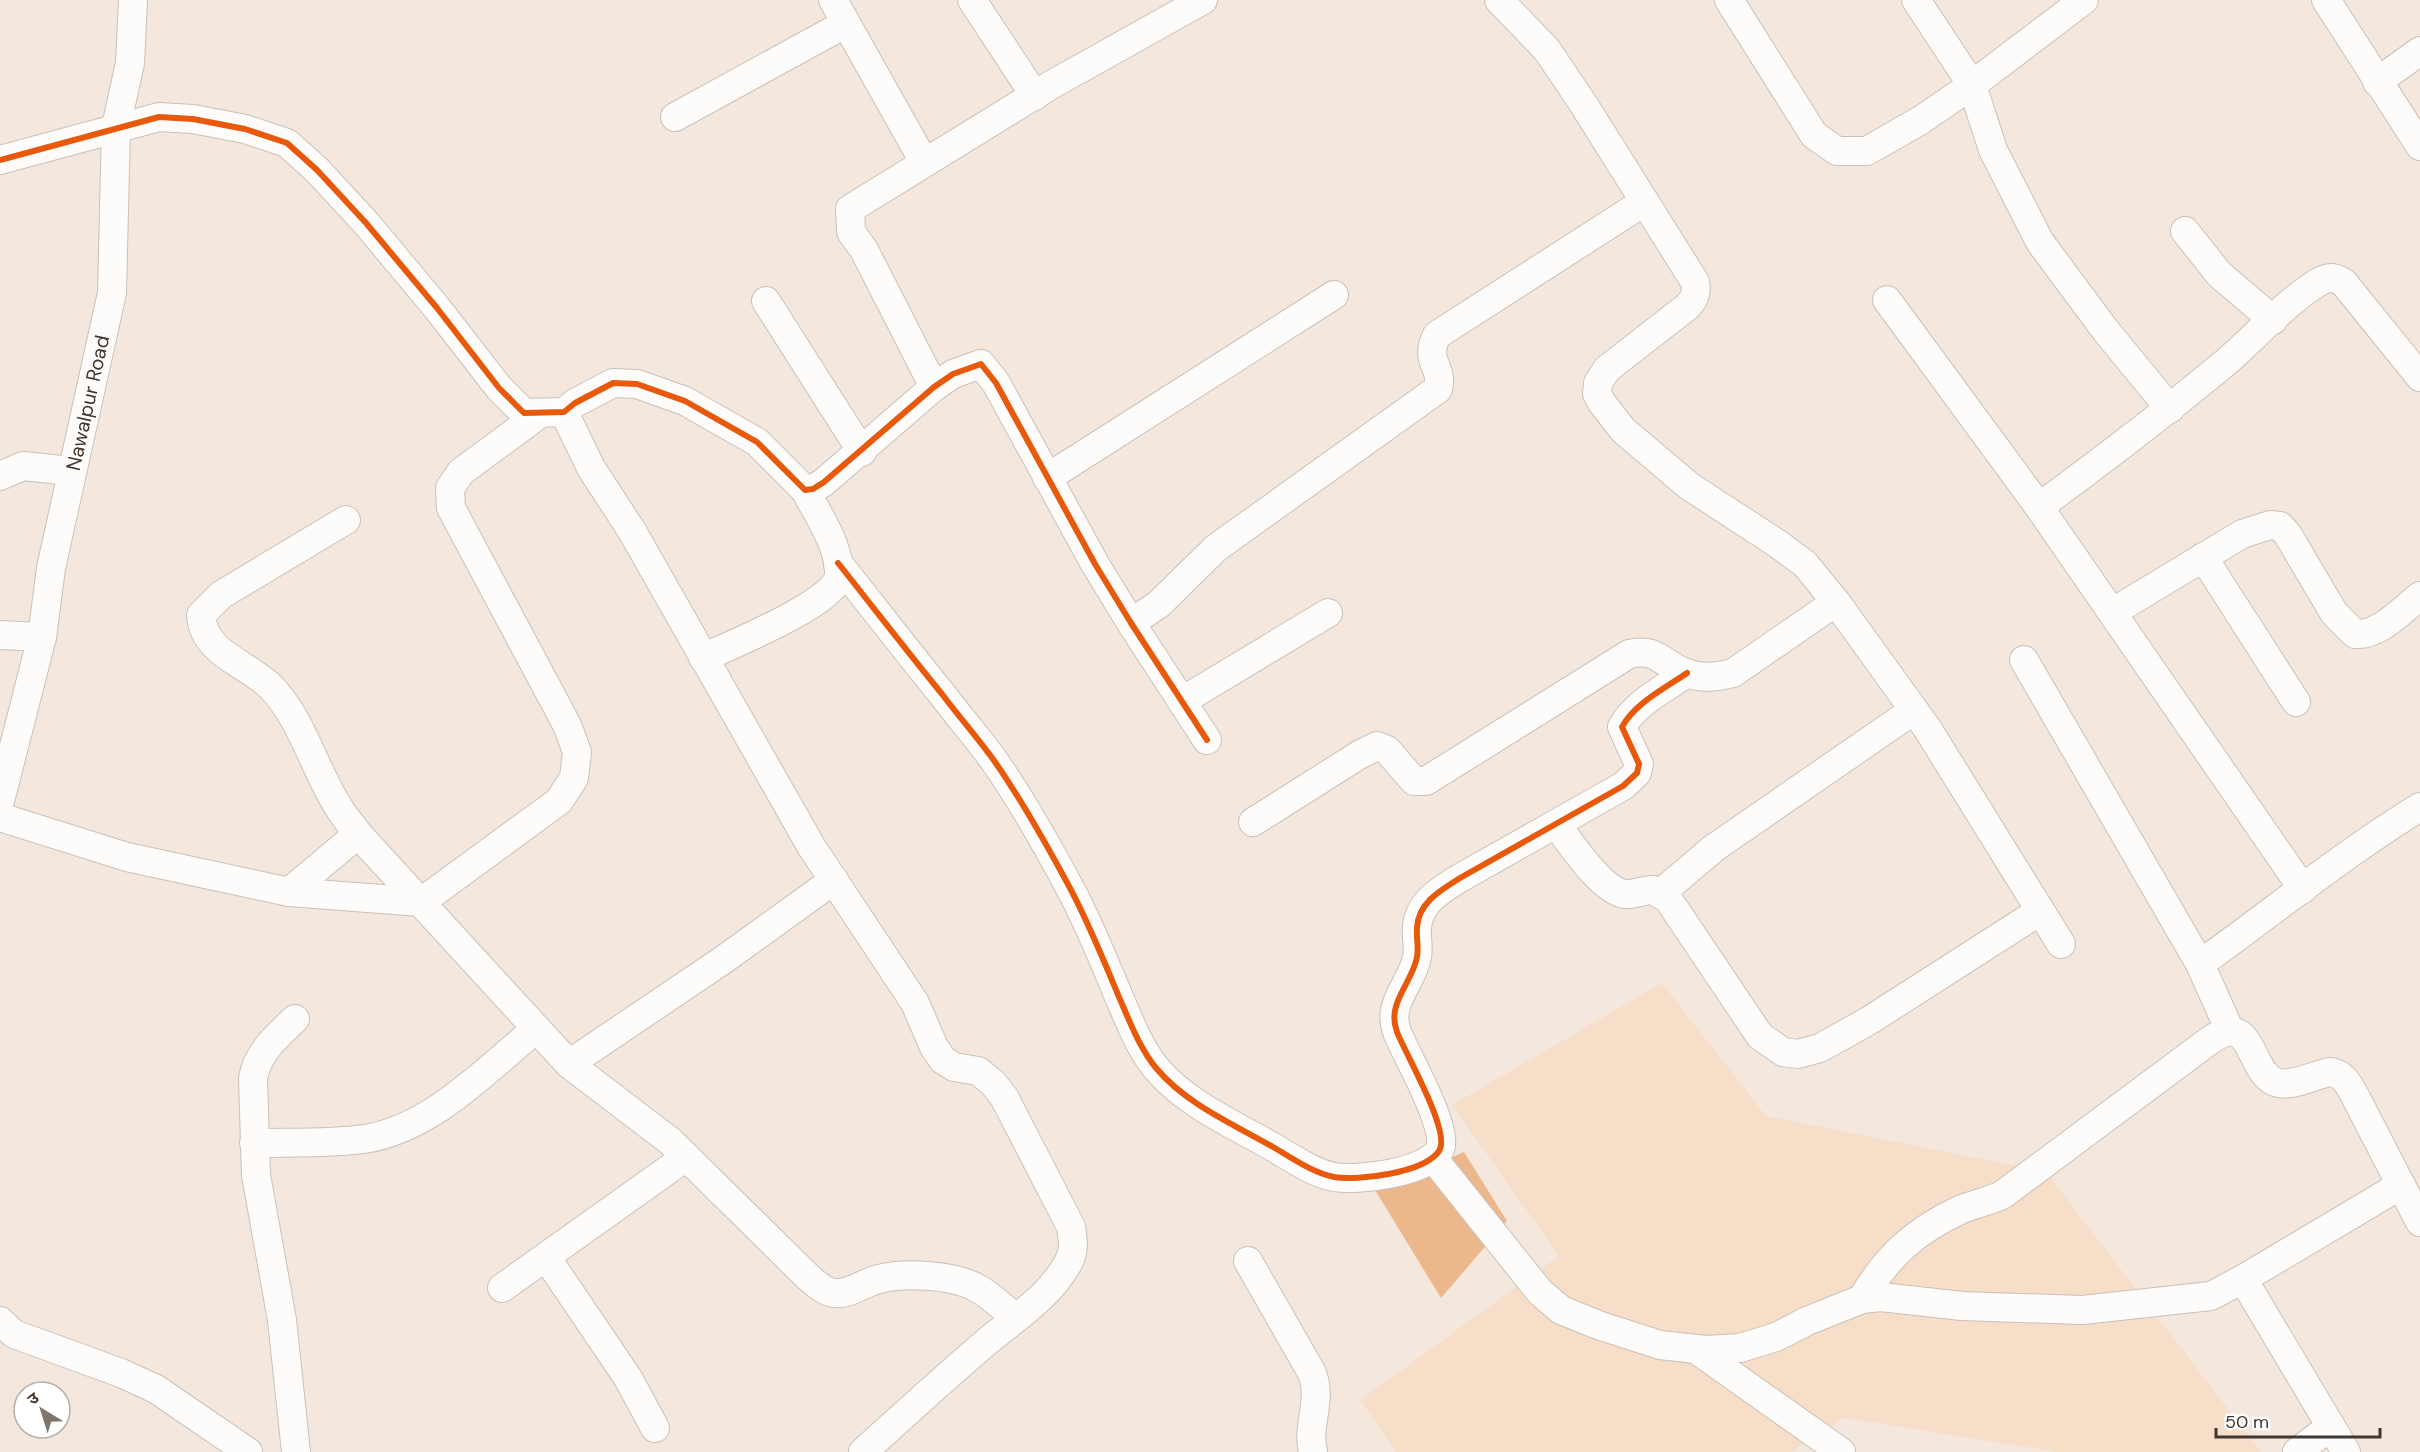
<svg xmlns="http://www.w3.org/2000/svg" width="2420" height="1452" font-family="'DM Sans','Noto Sans Devanagari',sans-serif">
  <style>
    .green { fill: #f6dec9 }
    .water { fill: #ecb88b }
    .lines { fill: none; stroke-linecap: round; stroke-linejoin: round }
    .minor-casing { stroke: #cac0b8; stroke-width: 30 }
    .minor { stroke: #fdfcfa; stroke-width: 28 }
    .cycleway-casing { stroke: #fff; stroke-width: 10 }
    .cycleway { stroke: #e8590c; stroke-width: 6 }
    .labels { text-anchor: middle; stroke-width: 4.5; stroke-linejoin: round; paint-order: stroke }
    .street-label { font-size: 20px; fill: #41372e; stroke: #fff }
  </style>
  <rect width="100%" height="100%" fill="#f4e8de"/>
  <path class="green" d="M 1662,983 L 1766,1116 L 2046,1172 L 2261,1452 L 2057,1452 L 1844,1418 L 1791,1452 L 1396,1452 L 1360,1400 L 1559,1256 L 1452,1105 Z"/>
  <path class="water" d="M 1464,1152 L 1507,1221 L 1441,1298 L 1375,1190 Z"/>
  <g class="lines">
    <g class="minor-casing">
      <g id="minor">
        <path d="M 833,0 L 924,162"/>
        <path d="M 972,0 L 1035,96"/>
        <path d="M 1499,0 L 1547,50 L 1584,105 L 1695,282 C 1697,292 1695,298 1688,306 L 1607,369 L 1598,383 L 1597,394 L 1602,403 L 1623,430 L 1689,486 L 1778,544 L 1805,564 L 1836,602 L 1927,728 L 2061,944"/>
        <path d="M 1729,0 L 1814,135 L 1837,151 L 1867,151 L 1921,120 L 1972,85 L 2084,0"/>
        <path d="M 1916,0 L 1972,85 L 1993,150 L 2040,242 L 2106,331 L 2170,409"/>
        <path d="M 2326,0 L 2420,146"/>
        <path d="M 2377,82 L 2420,51"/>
        <path d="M 675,117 L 845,24"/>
        <path d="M 0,160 L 159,117 L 193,119 L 245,129 L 287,143 L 317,170 L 366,223 L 437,308 L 499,388 L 524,413 L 564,412 L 575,403 L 613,383 L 637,384 L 685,401 L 757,442 L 805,490 L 813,489 L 824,482 L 934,387 L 953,374 L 981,364 L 996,383 L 1095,564 L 1131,623 L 1207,740"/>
        <path d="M 2185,231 L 2219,274 L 2273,320"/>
        <path d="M 1887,300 L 2039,507 L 2303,889"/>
        <path d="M 766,301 L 862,452"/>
        <path d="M 934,387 L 864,250 L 851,232 L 850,209 L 1051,85 L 1203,0"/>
        <path d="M 564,412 L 591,468 L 632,531 L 811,846 L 915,1003 L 934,1047 L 943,1060 L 954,1067 L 978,1071 L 993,1083 L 1004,1097 L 1071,1227 C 1073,1240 1075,1251 1068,1263 C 1049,1298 1013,1319 983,1345 C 942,1380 903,1416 863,1452"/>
        <path d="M 0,476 L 23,466 L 71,471"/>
        <path d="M 1047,478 L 1334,295"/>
        <path d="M 2039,507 C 2103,460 2165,413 2226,362 C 2254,338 2289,299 2319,282 C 2329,276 2335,277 2344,283 L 2420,377"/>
        <path d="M 346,520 L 221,595 L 201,615 C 203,654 249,664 272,688 C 304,723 314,769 339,808 C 344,817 352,825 358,834 L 569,1064 L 670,1141 L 807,1276 C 814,1282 824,1292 834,1293 C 849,1295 865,1282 879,1279 C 904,1272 952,1275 975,1287 C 990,1294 1003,1308 1016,1318"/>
        <path d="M 2203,557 L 2296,702"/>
        <path d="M 838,563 C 873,607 907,651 942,694 C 959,717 979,739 995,762 C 1023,802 1048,847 1071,890 C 1089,924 1104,961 1119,997 C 1130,1022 1139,1047 1156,1068 C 1186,1104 1233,1124 1273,1147 C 1292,1158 1313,1173 1334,1177 C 1358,1181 1424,1173 1439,1151 C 1452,1133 1405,1053 1397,1032 C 1386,1003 1412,984 1417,957 C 1419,947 1416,937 1417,927 C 1419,902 1441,890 1460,878 L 1623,786 L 1637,773 L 1639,764 L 1622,727 C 1635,703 1664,689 1687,673"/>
        <path d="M 2113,612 L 2242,534 L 2270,525 L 2280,526 L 2288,535 L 2334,613 L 2355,634 C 2379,636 2402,610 2420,596"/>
        <path d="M 1131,623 L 1159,604 L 1216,548 L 1438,389 C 1444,365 1423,363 1437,335 L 1644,202"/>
        <path d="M 0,635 L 42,637"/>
        <path d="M 703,658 C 728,646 838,602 839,575 C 840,546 818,515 805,490"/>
        <path d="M 2024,660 L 2200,964 L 2230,1031"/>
        <path d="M 1182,701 L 1328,613"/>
        <path id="s1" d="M 0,801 L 42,637 L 51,568 L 112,293 L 116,127 L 130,63 L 133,0"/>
        <path d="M 0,817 L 127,857 L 289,892 L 421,902 L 559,801 L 574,778 L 577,752 L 567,725 L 451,508 L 450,488 L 461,472 L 541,413"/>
        <path d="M 1253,822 L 1359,755 L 1377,746 L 1387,750 L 1414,781 L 1426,781 L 1629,654 C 1656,647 1662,664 1686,673 C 1702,679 1717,677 1733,673 L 1836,602"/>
        <path d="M 1556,824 C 1570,842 1601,891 1625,894 C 1634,895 1643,890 1653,890 L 1668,899 L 1760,1036 L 1783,1052 L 1798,1054 L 1820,1048 L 1870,1020 L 2040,911"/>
        <path d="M 289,892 L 358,834"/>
        <path d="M 1661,893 L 1714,848 L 1914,710"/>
        <path d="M 2200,964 C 2273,912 2343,854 2420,807"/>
        <path d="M 295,1019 C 276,1037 258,1052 253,1078 L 256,1175 L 282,1320 L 296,1452"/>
        <path d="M 569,1064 L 723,960 L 834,880"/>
        <path d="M 254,1143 C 290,1142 328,1144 364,1139 C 431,1129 485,1071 536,1029"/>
        <path d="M 1433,1158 L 1540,1292 L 1561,1310 L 1598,1325 L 1660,1345 L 1706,1350 L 1740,1348 L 1776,1337 L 1807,1321 L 1862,1299 L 1881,1297 L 1962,1306 L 2082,1310 L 2211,1296 L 2243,1279 L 2401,1185"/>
        <path d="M 546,1257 L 628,1378 L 655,1428"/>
        <path d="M 1248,1261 L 1312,1373 C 1323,1402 1306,1424 1313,1452"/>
        <path d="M 2243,1279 L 2346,1452"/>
        <path d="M 502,1288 L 686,1157"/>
        <path d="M 1862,1299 C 1887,1256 1916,1230 1962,1209 C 1975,1204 1989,1201 2002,1195 L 2209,1041 C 2254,1009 2247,1069 2275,1082 C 2290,1088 2314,1075 2330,1072 C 2343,1073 2349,1085 2355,1096 L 2420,1222"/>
        <path d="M 0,1321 L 14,1334 L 121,1373 L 156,1389 L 248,1452"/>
        <path d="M 1697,1350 L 1841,1452"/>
        <path d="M 2297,1452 L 2331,1426"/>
      </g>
    </g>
    <use href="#minor" class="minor"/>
    <g class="cycleway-casing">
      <path id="cycleway" d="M 0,160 L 159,117 L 193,119 L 245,129 L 287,143 L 317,170 L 366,223 L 437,308 L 499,388 L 524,413 L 564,412 L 575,403 L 613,383 L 637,384 L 685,401 L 757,442 L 805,490 L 813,489 L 824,482 L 934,387 L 953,374 L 981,364 L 996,383 L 1095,564 L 1131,623 L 1207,740
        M 838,563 C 873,607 907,651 942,694 C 959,717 979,739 995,762 C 1023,802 1048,847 1071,890 C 1089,924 1104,961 1119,997 C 1130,1022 1139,1047 1156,1068 C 1186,1104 1233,1124 1273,1147 C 1292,1158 1313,1173 1334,1177 C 1358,1181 1424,1173 1439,1151 C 1452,1133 1405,1053 1397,1032 C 1386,1003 1412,984 1417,957 C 1419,947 1416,937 1417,927 C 1419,902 1441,890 1460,878 L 1623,786 L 1637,773 L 1639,764 L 1622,727 C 1635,703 1664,689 1687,673"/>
    </g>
    <use href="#cycleway" class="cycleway"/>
  </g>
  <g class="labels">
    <g class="street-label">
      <text dy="7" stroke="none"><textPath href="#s1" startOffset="408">Nawalpur Road</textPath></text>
    </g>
  </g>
  <g transform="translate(42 1410) rotate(322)"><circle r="28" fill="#ffffff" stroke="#b3afab" stroke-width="1.5"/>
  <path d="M0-4.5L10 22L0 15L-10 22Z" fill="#80756c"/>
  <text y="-9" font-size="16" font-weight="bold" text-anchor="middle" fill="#41372e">उ</text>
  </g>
  <path d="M2216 1428v9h164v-9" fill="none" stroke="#41372e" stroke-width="3"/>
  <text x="2225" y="1428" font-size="18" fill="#41372e" stroke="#ffffff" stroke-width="4.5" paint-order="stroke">50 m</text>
</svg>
